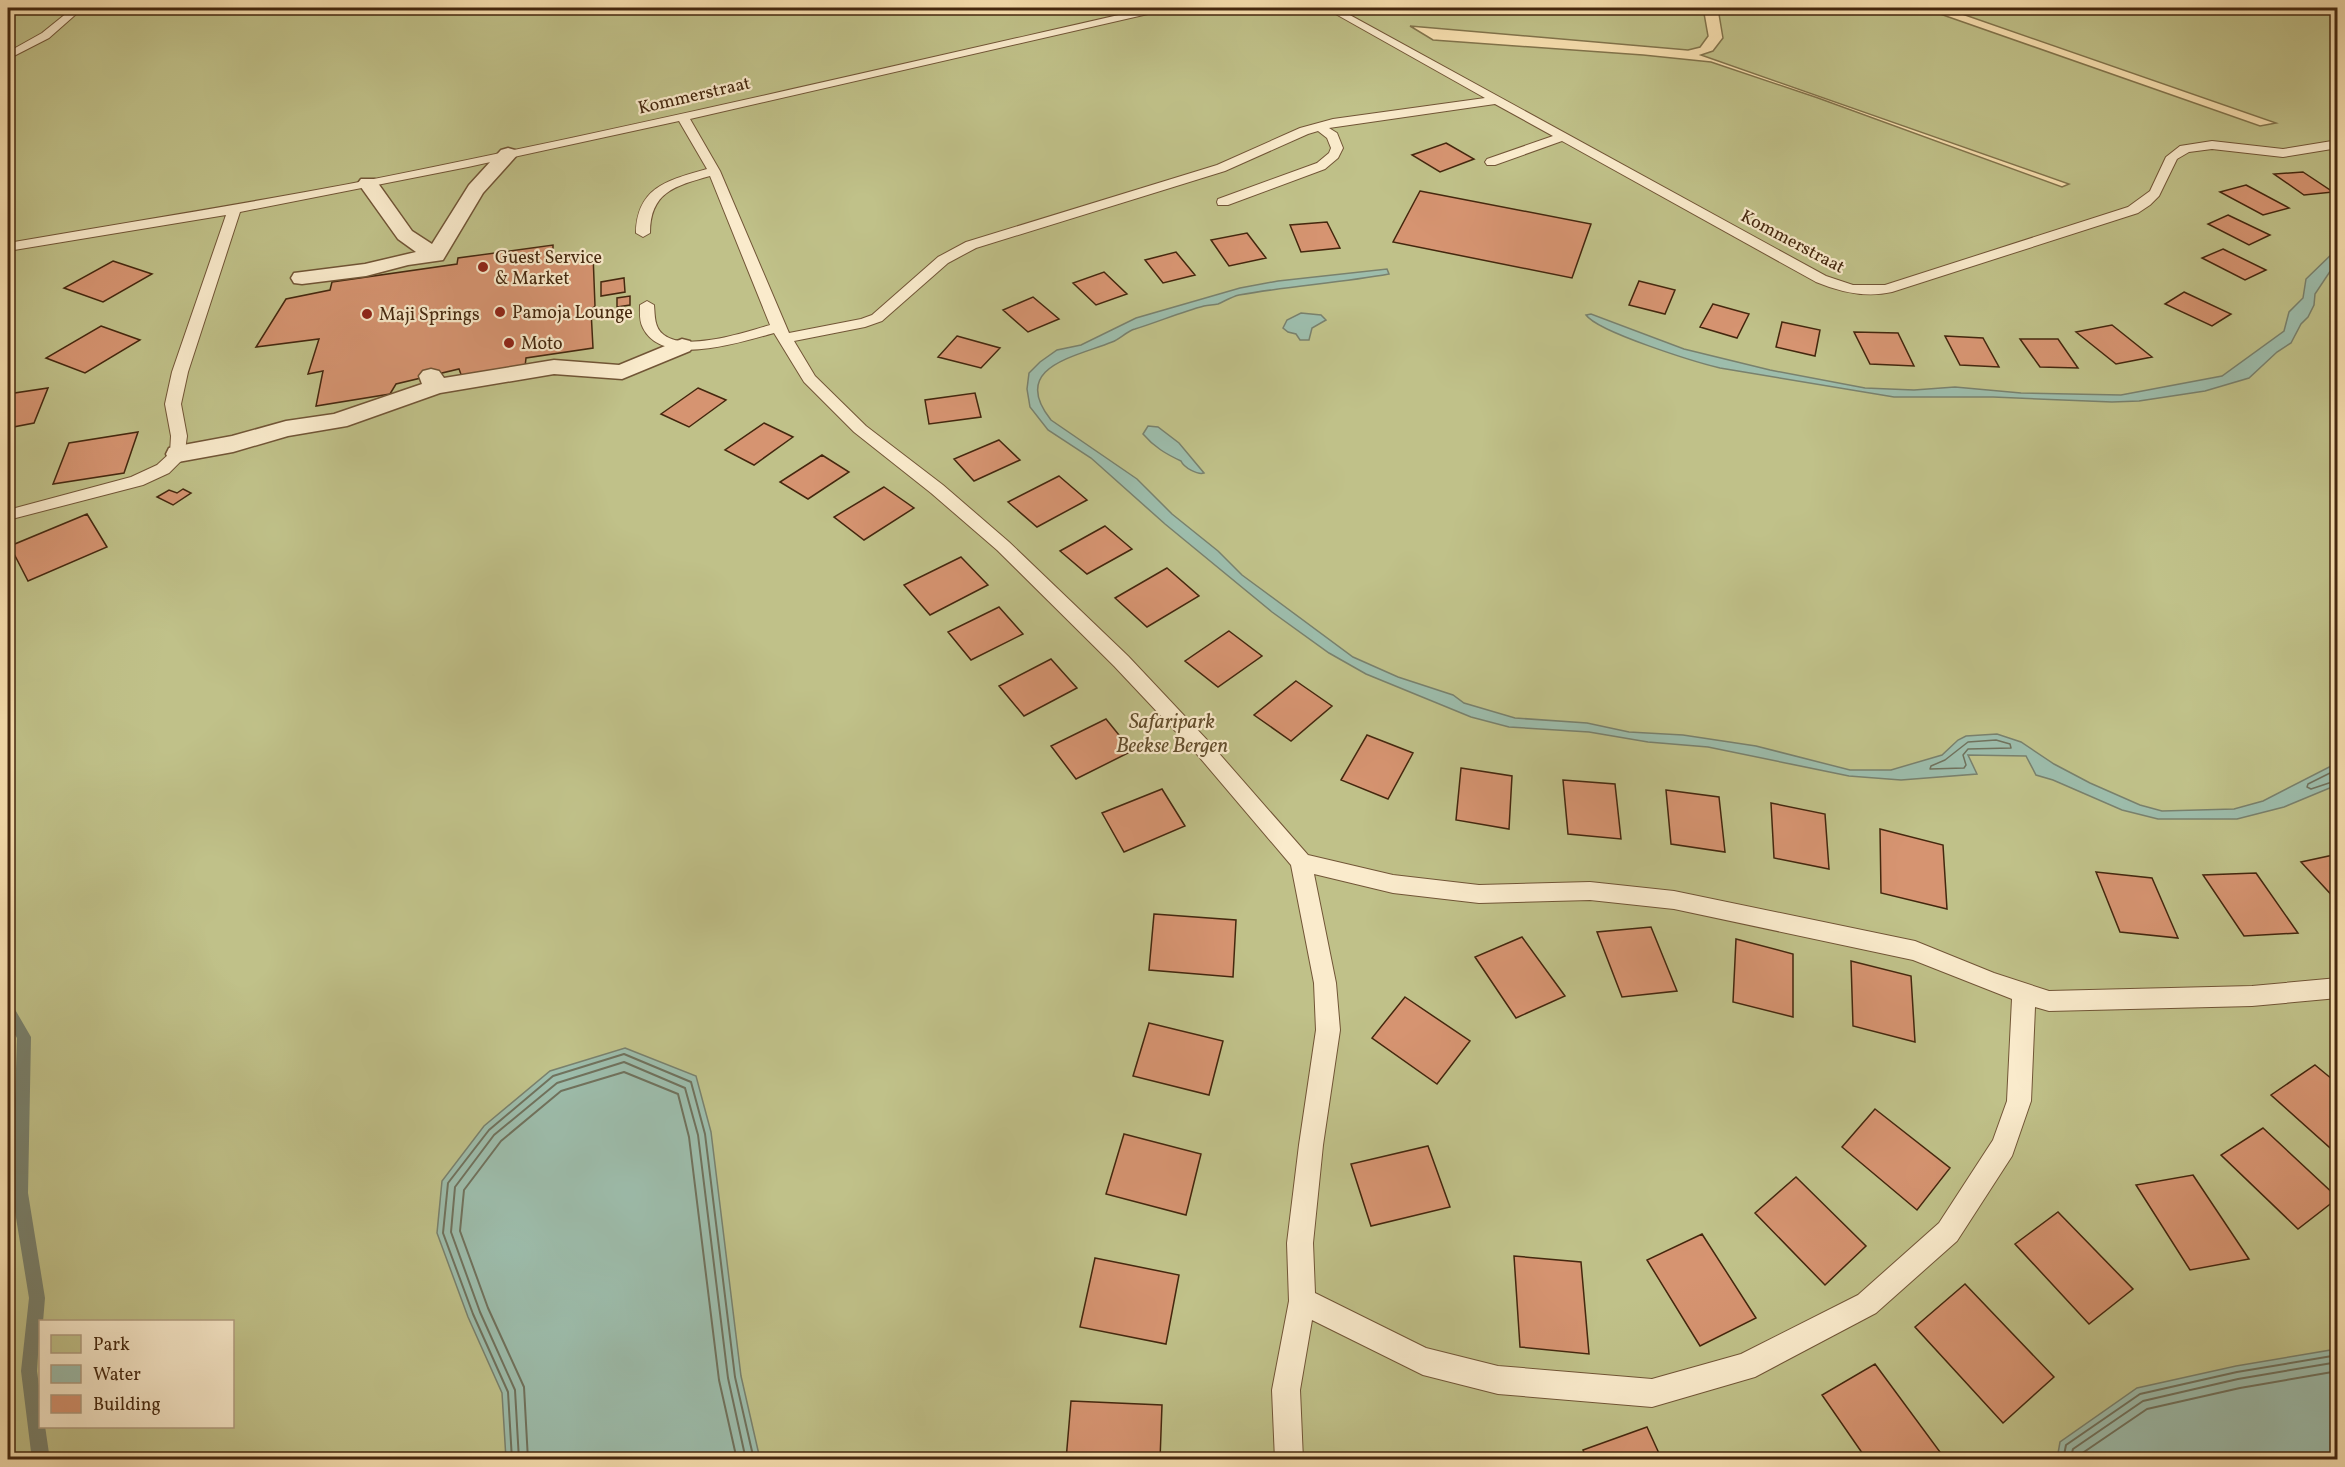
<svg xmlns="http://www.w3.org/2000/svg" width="2345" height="1467" font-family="Vollkorn,serif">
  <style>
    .green { fill: #c0c189; stroke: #82744c; stroke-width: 1.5; fill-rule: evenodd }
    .water { fill: #9dbdac; stroke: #79816d; stroke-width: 1.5 }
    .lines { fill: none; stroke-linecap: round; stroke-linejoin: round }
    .shore-far1 { stroke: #70725d; stroke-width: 1.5 }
    .shore { stroke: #70725d; stroke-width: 2 }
    .stream { fill: #79816d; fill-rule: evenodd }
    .building { fill: #d69471; stroke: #44270e; stroke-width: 1.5 }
    .service-casing { stroke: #715536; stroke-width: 2 }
    .pedestrian-casing { stroke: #715536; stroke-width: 3 }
    .service { fill: #faebcc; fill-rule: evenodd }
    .pedestrian { fill: #faebcc; fill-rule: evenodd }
    .poi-dot { fill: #8f2418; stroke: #faebcc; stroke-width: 2 }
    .labels { text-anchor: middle; stroke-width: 4.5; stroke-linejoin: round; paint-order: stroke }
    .far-street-label { font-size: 18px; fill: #44270e; stroke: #faebcc }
    .far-poi-label { font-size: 18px; fill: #44270e; stroke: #faebcc; text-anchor: start }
    .park-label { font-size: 21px; font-style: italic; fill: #634e2d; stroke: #faebcc }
  </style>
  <rect width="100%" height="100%" fill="#f8e0b0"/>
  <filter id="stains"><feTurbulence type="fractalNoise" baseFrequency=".00333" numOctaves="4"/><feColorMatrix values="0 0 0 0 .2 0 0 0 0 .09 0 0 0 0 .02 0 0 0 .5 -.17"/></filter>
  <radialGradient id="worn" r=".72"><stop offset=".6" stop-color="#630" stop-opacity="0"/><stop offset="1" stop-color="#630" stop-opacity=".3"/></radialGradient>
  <path class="green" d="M 8,8 L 1703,8 L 1708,36 L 1700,47 L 1688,50 L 1410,26 L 1433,40 L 1643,55 L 1711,62 L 1818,98 L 2062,187 L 2069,184 L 1701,55 L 1713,51 L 1723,38 L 1718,8 L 1923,8 L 2260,126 L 2276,123 L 1945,8 L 2337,8 L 2337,1459 L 8,1459 ZM 40,1322 L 232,1322 L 232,1426 L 40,1426 Z"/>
  <path class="water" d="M 2337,249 L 2337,261 L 2315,294 L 2314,305 L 2308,317 L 2301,324 L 2291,343 L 2277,352 L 2249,378 L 2205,391 L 2139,401 L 2112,402 L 1993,397 L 1894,397 L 1720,368 C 1695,362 1598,332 1586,315 L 1591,314 L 1684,349 L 1770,370 L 1865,388 L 1914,390 L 1955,387 L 2021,393 L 2121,395 L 2222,376 L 2284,331 L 2289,312 L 2303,298 L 2306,279 Z
    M 1387,269 L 1389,274 C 1339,283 1289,286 1239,295 C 1231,297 1225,301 1218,304 C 1214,305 1209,305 1204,306 C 1181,312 1158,322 1135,329 C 1127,331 1120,339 1112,342 C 1075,357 1009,367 1051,420 L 1137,479 L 1172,514 L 1218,551 L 1242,575 L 1353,657 L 1398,677 L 1453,695 L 1464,703 L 1515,718 L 1587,723 L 1629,732 L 1683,735 L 1756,746 L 1850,770 L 1891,770 L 1942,755 L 1958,740 L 1966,736 L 1997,734 L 2021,742 L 2054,764 L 2090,783 L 2140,805 L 2162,811 L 2234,809 L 2263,801 L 2337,763 L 2337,785 L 2284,807 L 2237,819 L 2158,819 L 2122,810 L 2053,780 L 2036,775 L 2026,756 L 1968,755 L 1977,774 L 1901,780 L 1849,776 L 1708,747 L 1648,742 L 1589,732 L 1509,727 L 1471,717 L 1366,674 L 1329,653 L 1272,612 L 1165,524 L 1091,458 L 1048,430 L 1030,407 L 1027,389 L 1029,373 L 1040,362 L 1057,350 L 1081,345 L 1136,318 L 1240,288 L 1278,281 Z
    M 1301,313 L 1321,315 L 1326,320 L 1312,328 L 1309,340 L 1300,340 L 1296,334 L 1288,332 L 1283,328 L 1287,320 Z
    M 1148,426 L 1158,427 L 1179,443 L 1204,473 C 1198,475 1184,468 1181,461 C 1166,454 1154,447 1143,434 Z
    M 625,1048 L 696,1076 L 711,1132 L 741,1376 L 760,1459 L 506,1459 L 502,1393 L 468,1317 L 437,1233 L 442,1181 L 484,1126 L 550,1071 Z
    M 2337,1349 L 2337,1459 L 2057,1459 L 2060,1442 L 2137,1388 L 2236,1366 Z"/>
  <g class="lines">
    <path class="shore-far1" d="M 1996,740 L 2010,744 L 2011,748 L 1968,749 L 1963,755 L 1966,765 L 1964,768 L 1930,769 L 1931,766 L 1945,760 L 1968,742 Z
      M 2338,769 L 2308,784 L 2307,787 L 2311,789 L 2338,780"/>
    <path class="shore" d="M 512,1460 L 508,1392 L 473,1314 L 443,1233 L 448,1183 L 489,1130 L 553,1076 L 624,1054 L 691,1082 L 705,1134 L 735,1377 L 754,1460
      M 519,1460 L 515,1390 L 480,1312 L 451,1232 L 455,1187 L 494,1135 L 557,1083 L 624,1062 L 685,1088 L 698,1135 L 728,1378 L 746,1460
      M 528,1460 L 524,1387 L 488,1308 L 460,1231 L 464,1190 L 501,1141 L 561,1091 L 624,1072 L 678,1094 L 689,1137 L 719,1380 L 737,1460
      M 2063,1460 L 2066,1445 L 2140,1394 L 2237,1372 L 2338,1355
      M 2070,1460 L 2073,1449 L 2143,1401 L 2238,1379 L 2338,1362
      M 2080,1460 L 2081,1454 L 2147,1409 L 2240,1388 L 2338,1371"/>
    <path class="stream" d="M 8,1005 L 13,1006 L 31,1037 L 28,1193 L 45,1298 L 43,1322 L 40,1322 L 37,1371 L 40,1393 L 40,1426 L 45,1426 L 50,1460 L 32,1460 L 21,1371 L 29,1298 L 12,1193 L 17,1038 L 8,1023 Z"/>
  </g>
  <path class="building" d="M 1446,143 L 1474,159 L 1440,172 L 1412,155 Z
    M 2303,172 L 2333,192 L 2304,195 L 2274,174 Z
    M 2246,185 L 2289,208 L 2263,215 L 2220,192 Z
    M 1420,191 L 1591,224 L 1572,278 L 1393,242 Z
    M 2228,215 L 2270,235 L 2249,245 L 2208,224 Z
    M 1327,222 L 1340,248 L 1301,252 L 1290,225 Z
    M 1247,233 L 1266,258 L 1229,266 L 1211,240 Z
    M 553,245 L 553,260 L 593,254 L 595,306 L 591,310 L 593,348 L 526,358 L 525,367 L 462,377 L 459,369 L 396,384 L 390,394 L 316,406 L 323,371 L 308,374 L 319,339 L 256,347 L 286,299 L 330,290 L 332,282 L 457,264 L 458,258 Z
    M 2223,249 L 2266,270 L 2245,280 L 2202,258 Z
    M 1176,252 L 1195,275 L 1163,283 L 1145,260 Z
    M 113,261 L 152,274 L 103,302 L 64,288 Z
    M 1104,272 L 1127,294 L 1096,305 L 1073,283 Z
    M 624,278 L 625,292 L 601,296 L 601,282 Z
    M 1639,281 L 1675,290 L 1665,314 L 1629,305 Z
    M 2184,292 L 2231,314 L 2212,326 L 2165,304 Z
    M 630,296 L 630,305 L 617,307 L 617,298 Z
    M 1033,297 L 1059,319 L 1028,332 L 1003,310 Z
    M 1713,304 L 1749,314 L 1737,338 L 1700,327 Z
    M 1782,322 L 1820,330 L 1815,356 L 1776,347 Z
    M 2112,325 L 2152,357 L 2116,364 L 2076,332 Z
    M 101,326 L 140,340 L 85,373 L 46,358 Z
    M 1854,332 L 1898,333 L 1914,366 L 1870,364 Z
    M 957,336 L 1000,348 L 981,368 L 938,357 Z
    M 1945,336 L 1983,338 L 1999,367 L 1960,365 Z
    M 2020,339 L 2058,339 L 2078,368 L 2040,367 Z
    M 48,388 L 34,423 L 8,428 L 8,394 Z
    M 698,388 L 726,400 L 689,427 L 661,414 Z
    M 975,393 L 981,417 L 929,424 L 925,400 Z
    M 764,423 L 793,437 L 754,465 L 725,450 Z
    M 138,432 L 124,473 L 53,484 L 69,443 Z
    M 999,440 L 1020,460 L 974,481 L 954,459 Z
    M 822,455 L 849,472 L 808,499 L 780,482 Z
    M 1059,476 L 1087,500 L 1037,527 L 1008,502 Z
    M 884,487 L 914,508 L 864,540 L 834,517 Z
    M 183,489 L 191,493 L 173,505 L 157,497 L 169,490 L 177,493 Z
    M 87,514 L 107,547 L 28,581 L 10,546 Z
    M 1105,526 L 1132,549 L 1087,574 L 1060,551 Z
    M 961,557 L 988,585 L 930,615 L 904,585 Z
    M 1167,568 L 1199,596 L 1147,627 L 1115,598 Z
    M 999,607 L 1023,634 L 971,660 L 948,632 Z
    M 1229,631 L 1262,656 L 1218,687 L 1185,661 Z
    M 1051,659 L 1077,688 L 1024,716 L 999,686 Z
    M 1296,681 L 1332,706 L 1291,741 L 1254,715 Z
    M 1106,719 L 1132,751 L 1076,779 L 1051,746 Z
    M 1367,735 L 1413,753 L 1388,799 L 1341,780 Z
    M 1461,768 L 1512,776 L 1509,829 L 1456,820 Z
    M 1563,780 L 1615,784 L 1621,839 L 1568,834 Z
    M 1162,789 L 1185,826 L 1124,852 L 1102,813 Z
    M 1666,790 L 1719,797 L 1725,852 L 1671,844 Z
    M 1771,803 L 1825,814 L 1829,869 L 1774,858 Z
    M 1880,829 L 1943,845 L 1947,909 L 1881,893 Z
    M 2338,854 L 2338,902 L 2301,862 Z
    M 2096,872 L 2152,878 L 2178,938 L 2120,932 Z
    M 2256,873 L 2298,933 L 2244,936 L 2203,875 Z
    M 1154,914 L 1236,920 L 1233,977 L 1149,970 Z
    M 1651,927 L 1677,991 L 1622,997 L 1597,932 Z
    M 1522,937 L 1565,996 L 1516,1018 L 1475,957 Z
    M 1736,939 L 1793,954 L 1793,1017 L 1733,1002 Z
    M 1851,961 L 1911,976 L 1915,1042 L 1853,1026 Z
    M 1405,997 L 1470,1041 L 1437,1084 L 1372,1038 Z
    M 1149,1023 L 1223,1041 L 1209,1095 L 1133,1076 Z
    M 2315,1065 L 2338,1084 L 2338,1155 L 2271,1095 Z
    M 1875,1109 L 1950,1168 L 1917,1210 L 1842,1147 Z
    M 2263,1128 L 2338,1198 L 2298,1229 L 2221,1155 Z
    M 1124,1134 L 1201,1154 L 1186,1215 L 1106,1194 Z
    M 1428,1146 L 1450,1207 L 1371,1226 L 1351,1164 Z
    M 2193,1175 L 2249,1259 L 2190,1270 L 2136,1185 Z
    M 1796,1177 L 1866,1246 L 1825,1285 L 1755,1213 Z
    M 2058,1212 L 2133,1289 L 2089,1324 L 2015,1244 Z
    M 1702,1234 L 1756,1318 L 1700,1346 L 1647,1260 Z
    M 1514,1256 L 1581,1262 L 1589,1354 L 1520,1347 Z
    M 1095,1258 L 1179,1275 L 1166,1344 L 1080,1327 Z
    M 1965,1284 L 2054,1377 L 2003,1423 L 1915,1327 Z
    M 1875,1364 L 1943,1456 L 1938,1460 L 1867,1460 L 1822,1395 Z
    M 1071,1401 L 1162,1405 L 1160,1460 L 1066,1460 Z
    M 1647,1427 L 1662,1460 L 1587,1460 L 1583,1450 Z"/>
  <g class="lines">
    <g class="service-casing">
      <path id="service" d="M 73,8 L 83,8 L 49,38 L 8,59 L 8,52 L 42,33 Z
        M 1149,8 L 1166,8 L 1161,11 L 690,119 L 720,171 L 789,333 L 861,319 L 872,315 L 938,257 L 966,242 L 1217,165 L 1300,128 L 1333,119 L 1485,98 L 1325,8 L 1337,8 L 1826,276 L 1853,285 L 1885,285 L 2128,207 L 2150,191 L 2166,157 L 2180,146 L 2212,141 L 2283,149 L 2338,140 L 2338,148 L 2283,157 L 2212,149 L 2189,152 L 2177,159 L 2159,196 L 2150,205 L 2138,213 L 1892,292 C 1866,298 1840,292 1816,282 L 1562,141 L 1495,165 L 1487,165 L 1485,162 L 1487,159 L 1553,136 L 1495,104 L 1329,128 L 1337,133 L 1343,148 L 1338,158 L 1325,169 L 1228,205 L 1218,205 L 1217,202 L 1218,199 L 1317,163 L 1329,153 L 1331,148 L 1327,138 L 1318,131 L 1308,134 L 1225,171 L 976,248 L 948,263 L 882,321 L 865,327 L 794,341 L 815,376 L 866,426 L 943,485 L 1009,542 L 1128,656 L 1209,742 L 1308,855 L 1393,875 L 1479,885 L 1590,882 L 1674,891 L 1915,941 L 1994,973 L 2049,991 L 2252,986 L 2338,978 L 2338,998 L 2252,1006 L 2049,1011 L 2035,1007 L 2031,1101 L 2012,1156 L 1957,1241 L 1876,1313 L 1755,1377 L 1652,1407 L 1498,1394 L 1423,1375 L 1312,1320 L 1300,1390 L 1303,1460 L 1275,1460 L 1272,1390 L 1289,1301 L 1287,1243 L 1299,1145 L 1316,1030 L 1314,983 L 1291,865 L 1195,752 L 1114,666 L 997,550 L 931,493 L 854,432 L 804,382 L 774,333 C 741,342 663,368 643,328 C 639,321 640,312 640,305 L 647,301 L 654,305 C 655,316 654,328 664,335 C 686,352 746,332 770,325 L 710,176 C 675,186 650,192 650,233 L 643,237 L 636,233 C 637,187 668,180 707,169 L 679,121 L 468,167 L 240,212 L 188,372 L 181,404 L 187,436 L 184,458 L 169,473 L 143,485 L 8,520 L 8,510 L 131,477 L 157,465 L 170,453 L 171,436 L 165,404 L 172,372 L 226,215 L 8,251 L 8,243 C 123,223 239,205 354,183 C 620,130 885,68 1149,8 ZM 1314,874 L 1393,893 L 1479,903 L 1590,900 L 1674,909 L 1913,960 L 2012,999 L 2007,1101 L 1993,1140 L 1939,1223 L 1858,1295 L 1741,1354 L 1652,1379 L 1498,1366 L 1426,1348 L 1315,1293 L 1313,1243 L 1323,1145 L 1340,1030 L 1336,983 Z"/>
    </g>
    <g class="pedestrian-casing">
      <path id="pedestrian" d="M 508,148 L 515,150 L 518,154 L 483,193 L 443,260 L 408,265 L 366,276 L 302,284 L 294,283 L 291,278 L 294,273 L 302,272 L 365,264 L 416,252 L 398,239 L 358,183 L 361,179 L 375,179 L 412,231 L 432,244 L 469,185 L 501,150 Z
        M 682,339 L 690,341 L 693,346 L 690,351 L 622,379 L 554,374 L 440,393 L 347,426 L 288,436 L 233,452 L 178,462 L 169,460 L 166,454 L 169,448 L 178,446 L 232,436 L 286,421 L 334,414 L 422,384 L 419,376 L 423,371 L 431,369 L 439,371 L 444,378 L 554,360 L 619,365 Z"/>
    </g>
    <use href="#service" class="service"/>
    <use href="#pedestrian" class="pedestrian"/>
  </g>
  <g class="poi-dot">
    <circle cx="483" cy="267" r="6"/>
    <circle cx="500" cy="312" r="6"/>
    <circle cx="367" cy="314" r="6"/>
    <circle cx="509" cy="343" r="6"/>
  </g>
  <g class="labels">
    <g class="far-street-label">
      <text transform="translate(694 95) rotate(-13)" y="6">Kommerstraat</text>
      <text transform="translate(1793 241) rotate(28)" y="6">Kommerstraat</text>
    </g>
    <g class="far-poi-label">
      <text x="495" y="263">Guest Service<tspan x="495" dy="21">&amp; Market</tspan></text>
      <text x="512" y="318">Pamoja Lounge</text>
      <text x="379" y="320">Maji Springs</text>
      <text x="521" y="349">Moto</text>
    </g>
    <g class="park-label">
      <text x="1172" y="728">Safaripark<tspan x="1172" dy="24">Beekse Bergen</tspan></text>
    </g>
  </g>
  <rect width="2345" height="1467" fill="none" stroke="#f8e0b0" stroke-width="30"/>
  <rect x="9" y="9" width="2327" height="1449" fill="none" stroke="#44270e" stroke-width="3"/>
  <rect x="15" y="15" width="2315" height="1437" fill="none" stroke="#44270e" stroke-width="1.5"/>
  <rect x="39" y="1320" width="195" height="108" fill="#faebcc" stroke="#b19d80" stroke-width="1.5"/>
  <rect x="51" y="1335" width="30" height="18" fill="#c0c189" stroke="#b19d80" stroke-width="1.5"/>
  <text x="93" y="1350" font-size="18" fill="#44270e">Park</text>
  <rect x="51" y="1365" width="30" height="18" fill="#9dbdac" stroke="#b19d80" stroke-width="1.5"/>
  <text x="93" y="1380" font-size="18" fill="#44270e">Water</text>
  <rect x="51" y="1395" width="30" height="18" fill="#d69471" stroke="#b19d80" stroke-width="1.5"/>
  <text x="93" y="1410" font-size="18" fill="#44270e">Building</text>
  <rect width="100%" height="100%" filter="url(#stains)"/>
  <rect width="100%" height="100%" fill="url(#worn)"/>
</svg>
